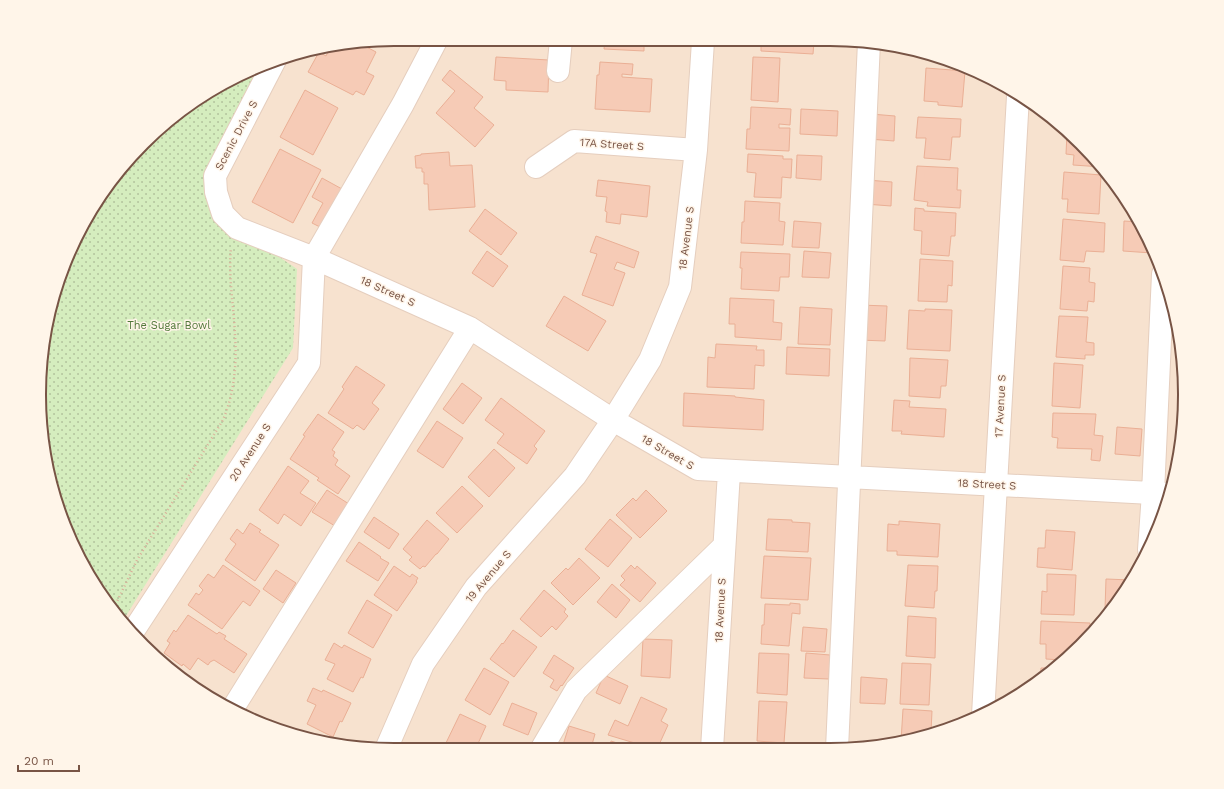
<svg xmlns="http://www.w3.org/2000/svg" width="1224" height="789" font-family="'Work Sans',sans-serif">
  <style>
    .residential { fill: #f7e2cf }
    .park { fill: url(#park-dots) }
    .building { fill: #f6cbb6; stroke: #eaaf95 }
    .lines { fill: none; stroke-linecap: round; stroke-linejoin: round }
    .minor-casing { stroke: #e5cebe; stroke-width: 24 }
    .path { stroke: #dbae99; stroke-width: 2.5; stroke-dasharray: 1 3; stroke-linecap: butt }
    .minor { stroke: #fff; stroke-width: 22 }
    .labels { text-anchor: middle; stroke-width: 3; stroke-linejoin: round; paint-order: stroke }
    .street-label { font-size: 11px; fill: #785445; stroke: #fff5e9 }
    .park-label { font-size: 11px; fill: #52793a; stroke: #fff5e9 }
    .rim { fill: none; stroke: #785445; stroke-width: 2 }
  </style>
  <defs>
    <pattern id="park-dots" width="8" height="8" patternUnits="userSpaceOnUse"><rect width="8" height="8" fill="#d5edbe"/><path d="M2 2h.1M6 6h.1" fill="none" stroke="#b2c39c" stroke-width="1.8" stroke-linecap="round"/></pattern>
  </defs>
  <rect width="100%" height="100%" fill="#fef1e1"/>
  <path class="residential" d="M 395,39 L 876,42 L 965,66 L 1046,113 L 1097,160 L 1137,217 L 1166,280 L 1182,348 L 1184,418 L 1173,487 L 1148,552 L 1111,611 L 1046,676 L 987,713 L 922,738 L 853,749 L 348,747 L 259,723 L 178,676 L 99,592 L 51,487 L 40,371 L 58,280 L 112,178 L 197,99 L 280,58 Z"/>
  <path class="park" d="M 275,60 L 215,176 L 237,228 L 297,269 L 293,348 L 124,619 L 99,592 L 51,487 L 40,371 L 58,280 L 112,178 L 197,99 Z"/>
  <path class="building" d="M 605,40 L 644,41 L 644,51 L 604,49 Z
    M 761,41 L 814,42 L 813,54 L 761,51 Z
    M 361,44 L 376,52 L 366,72 L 374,76 L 364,95 L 356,91 L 353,95 L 308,72 L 319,52 L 326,56 L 329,50 Z
    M 496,57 L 549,60 L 548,92 L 506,90 L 506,81 L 494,80 Z
    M 753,57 L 780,58 L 778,102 L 751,100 Z
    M 600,62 L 633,64 L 632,75 L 622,74 L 622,77 L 652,79 L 650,112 L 595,109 L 597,75 L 599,75 Z
    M 926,68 L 965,71 L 962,107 L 938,105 L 938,102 L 924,101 Z
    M 450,70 L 483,97 L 474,108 L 494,125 L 475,147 L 436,113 L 455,91 L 442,80 Z
    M 305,90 L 338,108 L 313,155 L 280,137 Z
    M 751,107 L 791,109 L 790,125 L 779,124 L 779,128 L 790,128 L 789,151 L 746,149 L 747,129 L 750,129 Z
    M 801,109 L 838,111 L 837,136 L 800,134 Z
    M 871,114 L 895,116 L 894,141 L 869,139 Z
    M 918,117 L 961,119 L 960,137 L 952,137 L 950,160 L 924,158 L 926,138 L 916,138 Z
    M 1067,133 L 1097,160 L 1102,167 L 1073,165 L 1074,155 L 1066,154 Z
    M 280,149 L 321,170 L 293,223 L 252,202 Z
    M 449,152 L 450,166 L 472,165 L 475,207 L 429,210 L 428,184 L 424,184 L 424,172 L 422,172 L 422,168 L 416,168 L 415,156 L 421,155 L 421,154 Z
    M 748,154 L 783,156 L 783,159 L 792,159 L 791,178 L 782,177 L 781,198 L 754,197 L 756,173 L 747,172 Z
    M 797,155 L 822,156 L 821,180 L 796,178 Z
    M 917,166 L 958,168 L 957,190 L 961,190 L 960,208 L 927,206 L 928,202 L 914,200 Z
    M 1064,172 L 1101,175 L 1099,214 L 1067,212 L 1068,199 L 1062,199 Z
    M 322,178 L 342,189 L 324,229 L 312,223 L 323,203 L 312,197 Z
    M 598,180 L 650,186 L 647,217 L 621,214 L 620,224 L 606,222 L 607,212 L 605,211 L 607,197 L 596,196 Z
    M 867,180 L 892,182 L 891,206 L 865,204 Z
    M 745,201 L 780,203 L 779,221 L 785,222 L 783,245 L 741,243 L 742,222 L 744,222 Z
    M 915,208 L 924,209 L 924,211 L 956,213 L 955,236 L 951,236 L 949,256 L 921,254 L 922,231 L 914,230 Z
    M 485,209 L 517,233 L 501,255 L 469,231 Z
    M 1063,219 L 1105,223 L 1104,252 L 1086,251 L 1084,262 L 1060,260 Z
    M 794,221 L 821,223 L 819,248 L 792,247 Z
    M 1124,221 L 1140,222 L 1153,250 L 1152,253 L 1123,251 Z
    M 596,236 L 639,252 L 634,268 L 617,262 L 614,269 L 625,273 L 613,306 L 582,295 L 597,254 L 590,252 Z
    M 487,251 L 508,266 L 493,287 L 472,273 Z
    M 804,251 L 831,253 L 829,278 L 802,277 Z
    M 741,252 L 790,254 L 789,277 L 780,277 L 779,291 L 741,289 L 742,268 L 740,268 Z
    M 920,259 L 953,261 L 952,286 L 948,285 L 947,302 L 918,301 Z
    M 1063,266 L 1090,268 L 1089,282 L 1095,283 L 1094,302 L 1088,301 L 1087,311 L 1060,309 Z
    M 564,296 L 606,321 L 588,351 L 546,326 Z
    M 730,298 L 774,300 L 773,322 L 782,323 L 781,340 L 735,337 L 735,324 L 729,324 Z
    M 860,305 L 887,306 L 885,341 L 859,340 Z
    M 800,307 L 832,309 L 830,345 L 798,344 Z
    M 925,309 L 952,310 L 950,351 L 907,349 L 909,310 L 925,311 Z
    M 1059,316 L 1088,317 L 1086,342 L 1094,343 L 1094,355 L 1085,355 L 1085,359 L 1056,357 Z
    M 716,344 L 757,346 L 756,350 L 764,350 L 764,366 L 755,365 L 754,389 L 707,387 L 708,357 L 715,358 Z
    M 787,347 L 830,349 L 829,376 L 786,374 Z
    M 910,358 L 948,360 L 946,386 L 941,386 L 940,398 L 909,396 Z
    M 1054,363 L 1083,365 L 1080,408 L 1052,406 Z
    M 356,366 L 385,385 L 372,403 L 379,409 L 364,430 L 357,425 L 353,429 L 328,413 L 344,389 L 342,387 Z
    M 462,383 L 482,398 L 463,424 L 443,409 Z
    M 684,393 L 735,396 L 735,397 L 764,400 L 763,430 L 683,426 Z
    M 501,398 L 545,431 L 534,446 L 537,449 L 527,464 L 497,443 L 504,434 L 485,420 Z
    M 894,400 L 910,401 L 909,407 L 946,409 L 944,437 L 901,434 L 902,431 L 892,431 Z
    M 1053,413 L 1096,414 L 1094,435 L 1103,436 L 1100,461 L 1091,460 L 1092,449 L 1057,448 L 1058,438 L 1052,437 Z
    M 318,414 L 344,432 L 332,450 L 335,452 L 333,456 L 338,460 L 335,465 L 350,476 L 338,494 L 317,480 L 319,478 L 290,459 L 305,436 L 303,435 Z
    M 437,421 L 463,438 L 443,468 L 417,451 Z
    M 1117,427 L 1142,429 L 1140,456 L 1115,454 Z
    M 494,449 L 515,468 L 489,497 L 468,477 Z
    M 288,466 L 309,481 L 300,493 L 316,503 L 301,526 L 284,514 L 278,524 L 259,510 Z
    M 462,486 L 483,506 L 457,533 L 436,513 Z
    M 327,490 L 349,504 L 335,526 L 312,512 Z
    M 646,490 L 667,511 L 640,538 L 616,515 L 633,498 L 636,501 Z
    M 374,517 L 399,534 L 389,549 L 364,532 Z
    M 610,519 L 632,538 L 608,567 L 585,549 Z
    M 768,519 L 792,520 L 792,522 L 810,523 L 808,552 L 766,550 Z
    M 427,520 L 449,539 L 437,554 L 436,554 L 425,567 L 423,566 L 420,569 L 409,560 L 412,557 L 403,549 Z
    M 899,521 L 940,524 L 938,557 L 897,555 L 897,551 L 887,551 L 888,524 L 899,525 Z
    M 250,523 L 261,530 L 259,532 L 279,545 L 255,581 L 225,560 L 236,544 L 230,539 L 237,529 L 243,534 Z
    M 1046,530 L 1075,532 L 1072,570 L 1037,567 L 1038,548 L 1045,548 Z
    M 359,542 L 381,557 L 380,558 L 389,563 L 378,581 L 346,561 Z
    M 764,556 L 811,558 L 808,600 L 761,598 Z
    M 579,558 L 600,578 L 573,605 L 551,583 L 566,568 L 568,570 Z
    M 223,565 L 260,591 L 250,606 L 243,601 L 222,629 L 188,605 L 196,593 L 199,595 L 203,590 L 199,586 L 208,574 L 214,578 Z
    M 631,565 L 635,569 L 637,566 L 656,583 L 640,602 L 620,585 L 625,580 L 621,576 Z
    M 908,565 L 938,566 L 937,591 L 935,591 L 934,608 L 905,606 Z
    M 394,566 L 410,577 L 412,574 L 418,578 L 416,581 L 417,582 L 397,611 L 374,595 Z
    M 276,570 L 296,583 L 283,603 L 263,589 Z
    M 1047,574 L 1076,575 L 1074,615 L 1041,614 L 1042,591 L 1047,592 Z
    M 1106,579 L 1131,580 L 1113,609 L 1105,609 Z
    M 612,584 L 630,600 L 616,618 L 597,602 Z
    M 544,590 L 566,609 L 564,612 L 568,616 L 556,630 L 552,626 L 541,637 L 520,619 Z
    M 367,600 L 392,615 L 373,648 L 348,633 Z
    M 790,603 L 800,604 L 800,614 L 792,613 L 789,646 L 761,644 L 762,625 L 764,625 L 765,604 L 790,605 Z
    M 188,615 L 217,634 L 219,632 L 226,636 L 224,639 L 247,654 L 234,673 L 214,660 L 210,662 L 208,665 L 198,658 L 190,670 L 183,664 L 182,666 L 164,653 L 170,643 L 167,641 L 174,630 L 176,632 Z
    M 908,616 L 936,618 L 935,658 L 906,656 Z
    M 1041,621 L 1090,623 L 1089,633 L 1062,660 L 1046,659 L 1046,644 L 1040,644 Z
    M 803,627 L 827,629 L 825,652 L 801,651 Z
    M 513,630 L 537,647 L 514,677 L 490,659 L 502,643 L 503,644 Z
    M 643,639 L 672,640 L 670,678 L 641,676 Z
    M 334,643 L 342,648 L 344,645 L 371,659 L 363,678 L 361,677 L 353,692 L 327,679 L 335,664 L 325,660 Z
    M 759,653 L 789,654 L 787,695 L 757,693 Z
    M 806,653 L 830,655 L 829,679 L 804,678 Z
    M 554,655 L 574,668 L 562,686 L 561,685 L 557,691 L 550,687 L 554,680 L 543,673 Z
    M 902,663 L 931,664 L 929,705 L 900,704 Z
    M 484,668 L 509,682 L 490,715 L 465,700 Z
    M 1041,668 L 1054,668 L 1046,676 L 1040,680 Z
    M 604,675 L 628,686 L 620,704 L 596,693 Z
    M 861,677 L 887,679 L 885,704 L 860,703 Z
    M 313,688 L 322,692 L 323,690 L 351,703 L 342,722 L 340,721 L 333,737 L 307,724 L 316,705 L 307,701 Z
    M 641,697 L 667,709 L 661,721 L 668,725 L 658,747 L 650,743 L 648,747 L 608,735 L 615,720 L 628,726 Z
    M 759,701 L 787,702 L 784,743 L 757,741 Z
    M 512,703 L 537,713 L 528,735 L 503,725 Z
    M 903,709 L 932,711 L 931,732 L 929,732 L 929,735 L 922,738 L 901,741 Z
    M 460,714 L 486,726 L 476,748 L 444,747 Z
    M 569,726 L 595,734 L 591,748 L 562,748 Z
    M 611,741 L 633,748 L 609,748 Z"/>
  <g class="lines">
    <g class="minor-casing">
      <path id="minor" d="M 275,60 L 215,176 L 216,192 L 223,214 L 237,228 L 314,258 L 470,328 L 613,420 L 698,469 L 1170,494
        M 558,71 L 561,40
        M 536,167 L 574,141 L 696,150
        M 1149,550 L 1153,493 L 1163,274
        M 134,630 L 309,363 L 314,258 L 403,104 L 437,39
        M 233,708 L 470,328
        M 983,715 L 1018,96
        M 387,747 L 423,664 L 476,587 L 575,476 L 613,420 L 650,360 L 680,287 L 696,150 L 703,41
        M 542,748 L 576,690 L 724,546
        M 712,749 L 729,472
        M 837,749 L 869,42"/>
    </g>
    <path class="path" d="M 114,608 L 137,560 L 223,420 C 234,394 237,365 235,336 C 234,307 228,277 231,248"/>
    <use href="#minor" class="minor"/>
  </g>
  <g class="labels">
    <g class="street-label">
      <text transform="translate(236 135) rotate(-62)" y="4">Scenic Drive S</text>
      <text transform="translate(612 144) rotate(4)" y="4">17A Street S</text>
      <text transform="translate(686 238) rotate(-83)" y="4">18 Avenue S</text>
      <text transform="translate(388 291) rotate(24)" y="4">18 Street S</text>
      <text transform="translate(1000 406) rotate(-87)" y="4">17 Avenue S</text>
      <text transform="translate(250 452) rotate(-57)" y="4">20 Avenue S</text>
      <text transform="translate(668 452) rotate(30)" y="4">18 Street S</text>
      <text transform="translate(987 484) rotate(3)" y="4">18 Street S</text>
      <text transform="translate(488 576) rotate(-50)" y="4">19 Avenue S</text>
      <text transform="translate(720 610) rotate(-87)" y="4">18 Avenue S</text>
    </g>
    <g class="park-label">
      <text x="169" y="329">The Sugar Bowl</text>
    </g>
  </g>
  <path d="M0 0H1224V789H0ZM394 46H830A348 348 0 0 1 1178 394V395A348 348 0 0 1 830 743H394A348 348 0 0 1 46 395V394A348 348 0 0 1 394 46Z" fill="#fff5e9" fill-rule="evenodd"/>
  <path class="rim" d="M394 46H830A348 348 0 0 1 1178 394V395A348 348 0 0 1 830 743H394A348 348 0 0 1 46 395V394A348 348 0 0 1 394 46Z"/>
  <path d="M18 765v6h61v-6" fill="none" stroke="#785445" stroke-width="2"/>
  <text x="24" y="765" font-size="12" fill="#785445" stroke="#fff5e9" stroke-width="3" paint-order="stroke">20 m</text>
</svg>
